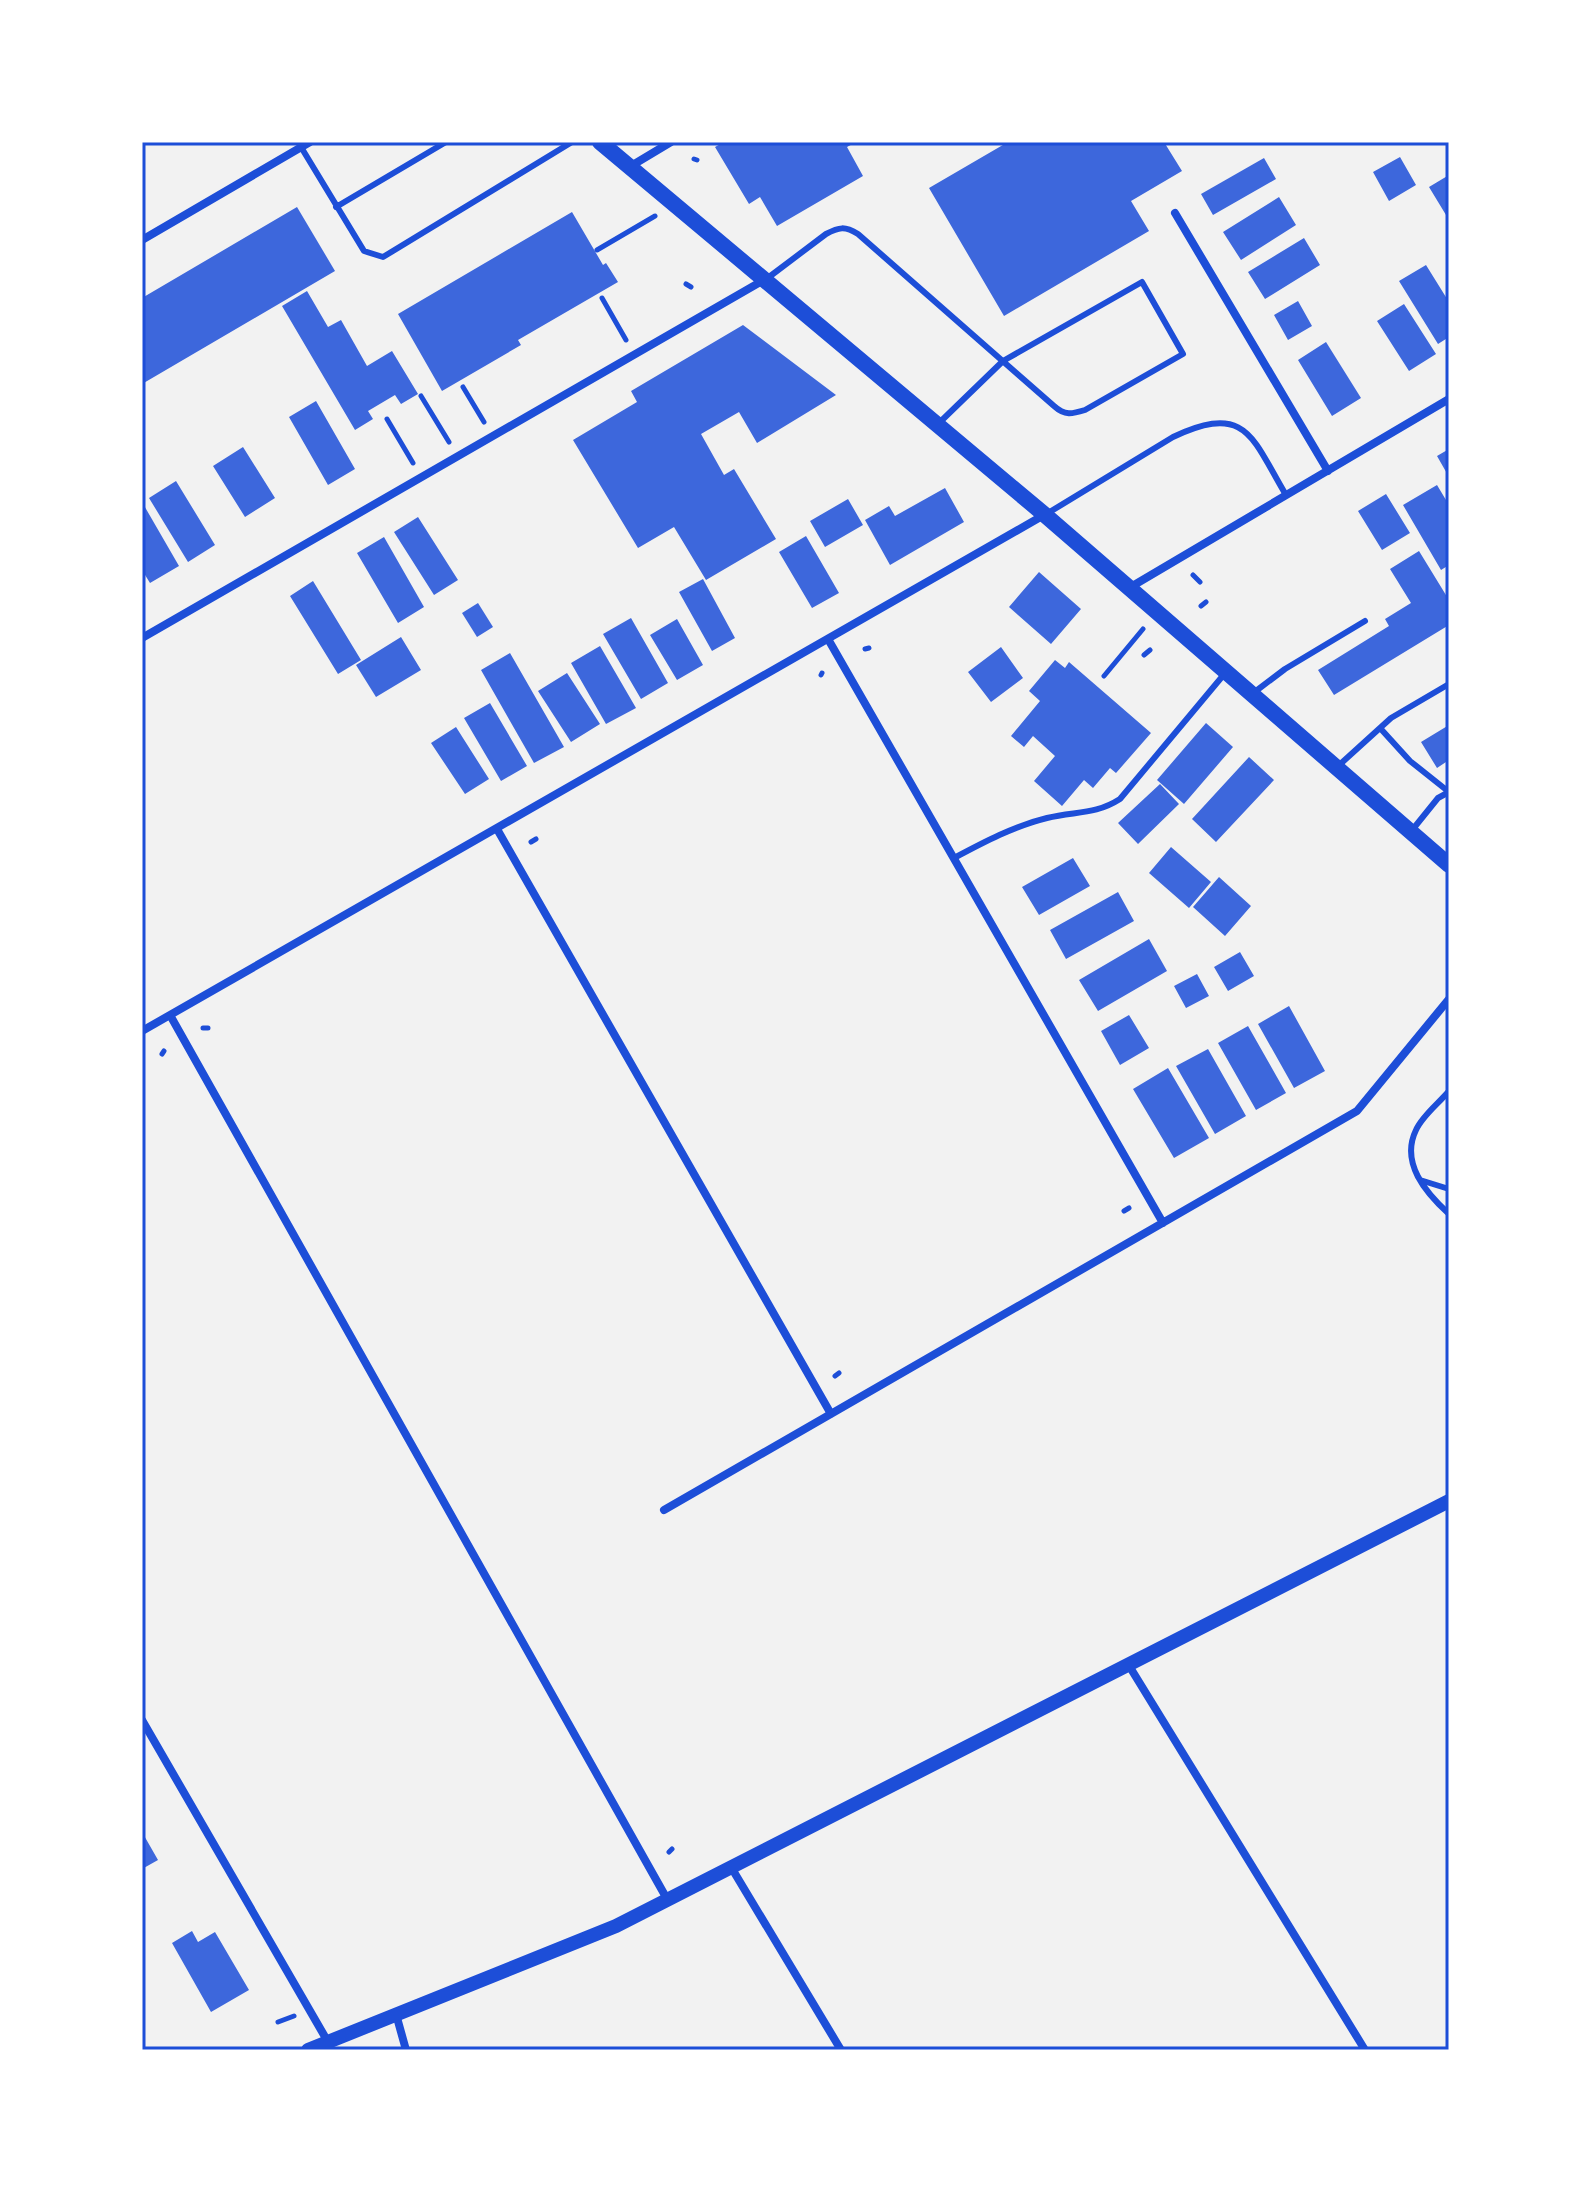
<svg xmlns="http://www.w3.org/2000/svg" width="1591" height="2192" font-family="'Titillium Web',sans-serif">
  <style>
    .building { fill: #3d67dc }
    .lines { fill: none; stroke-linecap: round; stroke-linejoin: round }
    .path { stroke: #1d4ed8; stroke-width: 5 }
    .service { stroke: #1d4ed8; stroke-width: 6 }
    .minor { stroke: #1d4ed8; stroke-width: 8 }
    .tertiary { stroke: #1d4ed8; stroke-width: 14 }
    .secondary { stroke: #1d4ed8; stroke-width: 16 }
    .neatline { fill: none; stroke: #1d4ed8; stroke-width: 3 }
  </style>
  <rect width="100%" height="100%" fill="#f2f2f2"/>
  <path class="building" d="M 724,142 L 856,142 L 847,147 L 863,176 L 777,226 L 760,197 L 749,204 L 715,147 Z
    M 1008,142 L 1164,142 L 1182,171 L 1131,201 L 1149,231 L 1004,316 L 929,188 Z
    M 1400,157 L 1416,185 L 1389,201 L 1373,172 Z
    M 1264,158 L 1276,179 L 1213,215 L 1201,194 Z
    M 1449,175 L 1449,213 L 1446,215 L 1429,187 Z
    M 1279,197 L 1296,225 L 1241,260 L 1223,232 Z
    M 297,207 L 335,271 L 142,384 L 142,298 Z
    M 572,212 L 603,265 L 606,263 L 618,282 L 518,340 L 521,345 L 442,391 L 398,314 Z
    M 1304,238 L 1320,265 L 1265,299 L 1248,272 Z
    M 1426,265 L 1449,302 L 1449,337 L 1438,344 L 1399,281 Z
    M 307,291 L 328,327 L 341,320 L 367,366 L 392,351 L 418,394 L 401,404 L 395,395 L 368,411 L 373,419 L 355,430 L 282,306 Z
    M 1298,301 L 1312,326 L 1288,340 L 1274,315 Z
    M 1404,304 L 1436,354 L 1409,371 L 1377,321 Z
    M 743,325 L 836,395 L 757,443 L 739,412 L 701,434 L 724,475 L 734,469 L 776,539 L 706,580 L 674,527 L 638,548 L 573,440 L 637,402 L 631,391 Z
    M 1326,342 L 1361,398 L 1332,416 L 1298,360 Z
    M 316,401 L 355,469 L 328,485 L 289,417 Z
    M 243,447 L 275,498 L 245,517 L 213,466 Z
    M 1449,449 L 1449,477 L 1437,456 Z
    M 176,481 L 215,545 L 188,562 L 149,498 Z
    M 1437,485 L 1449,505 L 1449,565 L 1441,570 L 1403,505 Z
    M 945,488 L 964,522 L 890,565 L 865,520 L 889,506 L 895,516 Z
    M 1386,494 L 1410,533 L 1382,550 L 1358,511 Z
    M 848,499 L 863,525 L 825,547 L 810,521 Z
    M 142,502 L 179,566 L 150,583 L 142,570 Z
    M 418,517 L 458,580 L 434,595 L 394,532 Z
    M 806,536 L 839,593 L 812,608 L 779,552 Z
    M 384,537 L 424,607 L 398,623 L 357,553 Z
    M 1419,551 L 1449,600 L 1449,625 L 1334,695 L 1318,670 L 1389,626 L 1385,619 L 1411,603 L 1390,569 Z
    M 1039,572 L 1081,609 L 1051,644 L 1009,607 Z
    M 703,579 L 735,638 L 712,651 L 679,592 Z
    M 313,581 L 361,660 L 338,674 L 290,596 Z
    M 478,603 L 493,627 L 477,637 L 462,613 Z
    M 631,618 L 668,683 L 641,699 L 603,634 Z
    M 677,619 L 703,665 L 677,680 L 650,635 Z
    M 401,637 L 421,670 L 376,697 L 356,665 Z
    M 600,646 L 636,708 L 606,724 L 571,663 Z
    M 1001,647 L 1023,678 L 991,702 L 968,672 Z
    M 510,653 L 564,747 L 534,763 L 481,670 Z
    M 1055,660 L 1065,668 L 1069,662 L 1151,733 L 1116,773 L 1110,768 L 1093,788 L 1084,780 L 1062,806 L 1034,781 L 1055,756 L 1033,736 L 1024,747 L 1011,736 L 1040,701 L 1029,691 Z
    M 567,673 L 600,724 L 571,742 L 538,691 Z
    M 490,703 L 527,766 L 501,781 L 464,718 Z
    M 1206,723 L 1233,747 L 1184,804 L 1157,780 Z
    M 1449,725 L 1449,760 L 1437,768 L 1421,742 Z
    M 456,727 L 489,779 L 465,794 L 431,743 Z
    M 1249,757 L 1274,780 L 1216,842 L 1192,819 Z
    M 1160,784 L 1179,804 L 1138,844 L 1118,823 Z
    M 1171,847 L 1211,882 L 1189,908 L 1149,873 Z
    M 1073,858 L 1090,886 L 1039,915 L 1022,887 Z
    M 1219,877 L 1251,906 L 1225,936 L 1193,907 Z
    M 1118,892 L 1134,921 L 1066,959 L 1050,930 Z
    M 1149,939 L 1167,971 L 1098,1011 L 1079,980 Z
    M 1240,952 L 1254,976 L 1228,991 L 1214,967 Z
    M 1197,974 L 1209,996 L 1186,1008 L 1174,986 Z
    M 1289,1006 L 1325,1071 L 1294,1088 L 1258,1024 Z
    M 1129,1015 L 1149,1048 L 1120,1065 L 1101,1031 Z
    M 1248,1026 L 1286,1093 L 1256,1110 L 1218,1043 Z
    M 1208,1049 L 1246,1116 L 1215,1134 L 1176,1066 Z
    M 1168,1068 L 1209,1138 L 1174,1158 L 1133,1089 Z
    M 142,1832 L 158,1860 L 142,1869 Z
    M 192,1931 L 198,1942 L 215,1932 L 249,1990 L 211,2012 L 172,1943 Z"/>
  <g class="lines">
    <path class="path" d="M 694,159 L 697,160
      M 597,250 L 655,216
      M 686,284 L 691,287
      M 602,298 L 626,340
      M 463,387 L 484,422
      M 421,396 L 449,442
      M 387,419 L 413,463
      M 1193,575 L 1200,582
      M 1201,606 L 1206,602
      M 865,649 L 869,648
      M 1144,655 L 1150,650
      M 821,675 L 822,673
      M 1104,676 L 1143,629
      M 531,842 L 536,839
      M 203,1028 L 208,1028
      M 162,1054 L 164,1051
      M 1124,1211 L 1129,1208
      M 835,1376 L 839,1373
      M 669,1852 L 672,1849
      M 278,2022 L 294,2016"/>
    <path class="service" d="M 301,147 L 364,251 L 383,257 L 572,142
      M 336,207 L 446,142
      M 765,280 L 826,234 C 839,227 845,226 858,234 L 1054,406 C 1065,416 1072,414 1085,410 L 1183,354 L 1142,282 L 1003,361 L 939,423
      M 1048,513 L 1173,437 C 1247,402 1252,438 1286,495
      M 1252,694 L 1285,669 L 1365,621
      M 1380,728 L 1410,761 L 1449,792
      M 1337,767 L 1391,718 L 1449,684
      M 1413,829 L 1438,798 L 1449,792
      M 954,858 C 984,842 1014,826 1047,818 C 1076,811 1095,815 1120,799 L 1226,672
      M 1449,1091 C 1439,1103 1422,1116 1416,1130 C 1400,1163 1426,1193 1449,1214
      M 1420,1180 L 1449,1189"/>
    <path class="minor" d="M 631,166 L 671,142
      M 1175,213 L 1328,471
      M 142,240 L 310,142
      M 1129,588 L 1449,399
      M 142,638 L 764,280
      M 828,639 L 1163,1223
      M 497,829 L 831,1414
      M 170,1015 L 667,1899
      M 142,1031 L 1044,515
      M 664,1510 L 1357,1111 L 1449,999
      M 1128,1664 L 1365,2050
      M 142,1720 L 328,2042
      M 731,1867 L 841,2050
      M 396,2014 L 406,2050"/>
    <path class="tertiary" d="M 308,2050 L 616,1926 L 1449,1501"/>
    <path class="secondary" d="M 600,142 L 1045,515 L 1449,865"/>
  </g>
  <rect width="1591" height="2192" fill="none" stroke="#ffffff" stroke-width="288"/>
  <rect x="144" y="144" width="1303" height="1904" class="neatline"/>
</svg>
